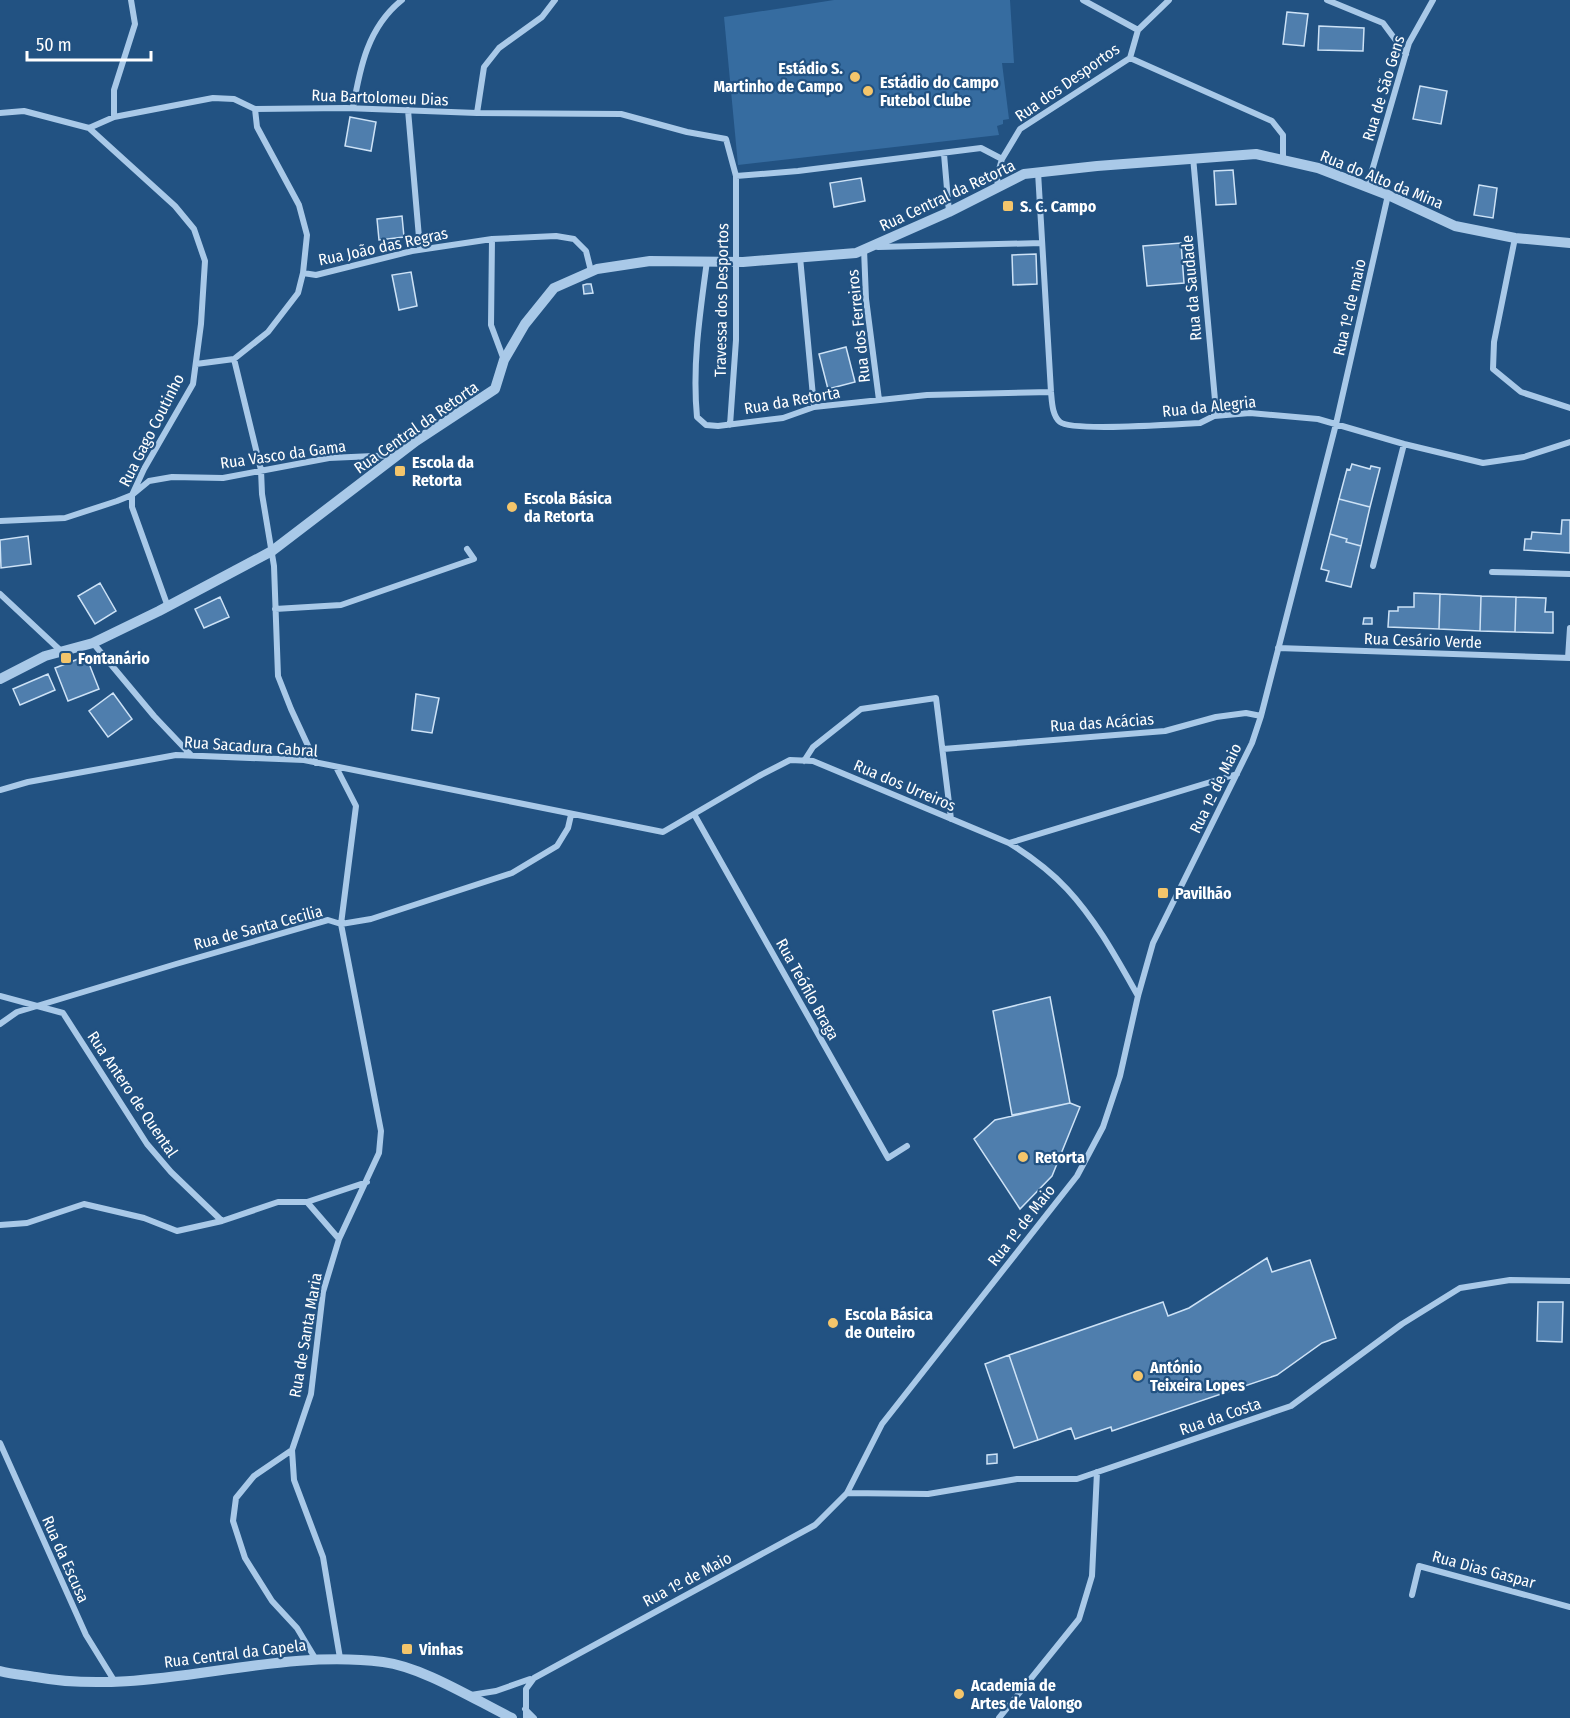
<svg xmlns="http://www.w3.org/2000/svg" width="1570" height="1718" font-family="'Fira Sans Condensed',sans-serif">
  <style>
    .green { fill: #366ca0 }
    .building { fill: #4f7ead; stroke: #cde2f6; stroke-width: 1.5 }
    .lines { fill: none; stroke-linecap: round; stroke-linejoin: round }
    .minor { stroke: #a9c9e8; stroke-width: 6 }
    .tertiary { stroke: #a9c9e8; stroke-width: 10 }
    .poi-dot { fill: #f4c56b; stroke: #225282; stroke-width: 2 }
    .labels { text-anchor: middle; stroke-width: 4.5; stroke-linejoin: round; paint-order: stroke }
    .poi-label { font-size: 16px; font-weight: bold; fill: #fff; stroke: #225282; text-anchor: start }
    .street-label { font-size: 16px; fill: #fff; stroke: #225282 }
  </style>
  <rect width="100%" height="100%" fill="#225282"/>
  <path class="green" d="M 834,0 L 1010,0 L 1014,63 L 1002,63 L 1009,119 L 1003,120 L 1003,124 L 997,126 L 999,135 L 738,165 L 724,17 Z"/>
  <path class="building" d="M 1287,12 L 1308,14 L 1304,46 L 1283,44 Z
    M 1319,26 L 1364,28 L 1363,51 L 1318,50 Z
    M 1420,86 L 1447,91 L 1441,124 L 1413,119 Z
    M 350,117 L 376,122 L 371,151 L 345,146 Z
    M 1233,170 L 1236,204 L 1216,205 L 1214,171 Z
    M 861,178 L 865,201 L 834,207 L 830,183 Z
    M 1479,185 L 1497,188 L 1493,218 L 1474,215 Z
    M 402,216 L 404,237 L 379,240 L 377,219 Z
    M 1181,243 L 1184,283 L 1147,286 L 1143,246 Z
    M 1036,254 L 1037,284 L 1013,285 L 1012,255 Z
    M 411,272 L 417,306 L 399,310 L 392,275 Z
    M 587,284 L 591,284 L 593,293 L 584,294 L 583,285 Z
    M 846,347 L 855,382 L 828,389 L 819,354 Z
    M 1352,464 L 1370,469 L 1371,466 L 1380,468 L 1370,507 L 1339,499 L 1347,469 L 1350,470 Z
    M 1339,499 L 1370,507 L 1361,546 L 1346,542 L 1347,539 L 1330,534 Z
    M 1562,520 L 1570,520 L 1570,553 L 1524,550 L 1525,539 L 1531,539 L 1532,532 L 1561,534 Z
    M 1330,534 L 1347,539 L 1346,542 L 1361,546 L 1351,587 L 1326,581 L 1329,571 L 1321,569 Z
    M 28,536 L 31,564 L 1,568 L 0,540 Z
    M 100,583 L 116,611 L 95,624 L 78,596 Z
    M 1414,593 L 1440,594 L 1439,629 L 1388,627 L 1389,611 L 1398,611 L 1398,607 L 1414,607 Z
    M 1440,594 L 1481,596 L 1480,631 L 1439,629 Z
    M 1481,596 L 1516,597 L 1515,632 L 1480,631 Z
    M 220,597 L 229,617 L 204,628 L 195,609 Z
    M 1516,597 L 1546,598 L 1545,612 L 1553,612 L 1553,633 L 1515,632 Z
    M 1364,618 L 1372,618 L 1372,624 L 1363,624 Z
    M 86,656 L 99,689 L 68,701 L 55,668 Z
    M 48,674 L 55,690 L 20,705 L 13,689 Z
    M 113,693 L 132,719 L 108,737 L 89,711 Z
    M 416,694 L 439,698 L 432,733 L 412,730 Z
    M 1050,997 L 1070,1103 L 1012,1115 L 993,1011 Z
    M 1070,1103 L 1080,1107 L 1052,1176 L 1020,1209 L 974,1139 L 995,1120 Z
    M 1267,1258 L 1272,1272 L 1310,1260 L 1336,1338 L 1322,1343 L 1277,1375 L 1112,1431 L 1111,1427 L 1075,1439 L 1071,1428 L 1038,1440 L 1009,1355 L 1163,1302 L 1168,1316 L 1189,1308 Z
    M 1538,1302 L 1563,1302 L 1562,1342 L 1537,1341 Z
    M 1009,1355 L 1038,1440 L 1014,1448 L 985,1364 Z
    M 997,1454 L 997,1463 L 987,1464 L 987,1455 Z"/>
  <g class="lines">
    <path class="minor" d="M 1083,0 L 1138,30
      M 1327,0 L 1383,23 L 1406,54
      M 1130,58 L 1272,121 L 1283,135 L 1283,160
      M 353,108 C 360,67 368,27 402,0
      M 408,110 L 420,249
      M 0,113 L 24,111 L 89,128 L 114,117 L 213,98 L 234,99 L 255,109 L 346,108 L 477,113 L 621,114 L 687,132 L 726,139 L 736,176 L 736,340 L 730,425
      M 477,113 L 484,67 L 499,48 L 542,17 L 555,0
      M 114,117 L 114,90 L 135,24 L 131,0
      M 89,128 L 175,206 L 194,229 L 205,261 L 201,324 L 193,384 L 144,469 L 132,495 L 132,507 L 168,607
      M 944,154 L 949,212
      M 1193,157 L 1215,400 L 1214,416
      M 1038,172 L 1051,392 C 1052,402 1052,415 1060,422 C 1072,432 1178,424 1200,423 L 1214,416 L 1250,413 L 1318,419 L 1404,444 L 1483,463 L 1524,457 L 1570,442
      M 736,176 L 798,171 L 981,148 L 1002,159
      M 998,187 L 997,176 L 1002,159 L 1020,129 L 1130,58 L 1138,30 L 1169,0
      M 1367,188 L 1409,43 L 1433,0
      M 1515,238 L 1494,342 L 1493,369 L 1521,392 L 1570,408
      M 492,239 L 491,325 L 504,360
      M 878,247 L 1042,243
      M 864,249 L 866,299 L 879,400
      M 800,257 L 814,407
      M 707,261 C 700,313 692,365 697,417 L 706,425 L 718,426 L 783,418 L 814,407 L 927,395 L 1051,392
      M 303,273 L 316,275 L 412,251 L 492,239 L 556,236 L 574,239 L 586,251 L 591,271
      M 234,359 L 261,470 L 262,494 L 274,566 L 278,676 L 291,709 L 316,763
      M 196,364 L 234,359 L 268,332 L 298,293 L 303,273 L 307,235 L 299,205 L 257,127 L 255,109
      M 0,521 L 65,518 L 117,501 L 132,495 L 149,481 L 172,477 L 223,478 L 329,458 L 396,455
      M 1373,566 L 1404,444
      M 1492,572 L 1570,574
      M 0,594 L 61,651
      M 275,609 L 341,605 L 474,559 L 467,549
      M 93,643 L 154,716 L 191,755
      M 1278,648 L 1570,658
      M 1568,658 L 1570,628
      M 943,749 L 1165,731 L 1216,717 L 1246,713 L 1261,716
      M 804,761 L 813,747 L 861,709 L 936,698 L 951,819
      M 0,790 L 28,782 L 176,755 L 304,760 L 663,832 L 759,776 L 790,760 L 813,761 L 1009,843 C 1030,856 1050,871 1067,889 C 1096,920 1117,959 1138,996
      M 694,814 L 888,1158 L 907,1146
      M 1009,843 L 1237,774
      M 0,996 L 63,1013 L 147,1144 L 171,1172 L 222,1221
      M 0,1024 L 17,1012 L 176,964 L 328,920 L 341,924 L 371,919 L 512,873 L 557,846 L 568,828 L 571,815
      M 307,1202 L 367,1182
      M 0,1225 L 27,1223 L 84,1204 L 144,1218 L 177,1231 L 222,1221 L 278,1202 L 307,1202 L 339,1239
      M 0,1443 L 86,1635 L 115,1682
      M 292,1450 L 294,1480 L 323,1557 L 340,1658
      M 847,1493 L 928,1494 L 1017,1479 L 1077,1479 L 1291,1406 L 1402,1324 L 1460,1288 L 1510,1280 L 1570,1281
      M 1412,1595 L 1419,1566 L 1570,1607
      M 315,1658 L 297,1628 L 272,1601 L 245,1558 L 233,1521 L 236,1498 L 254,1476 L 292,1450 L 311,1394 L 323,1292 L 339,1239 L 379,1153 L 381,1131 L 341,924 L 356,806 L 336,767
      M 471,1695 L 496,1691 L 530,1679
      M 525,1709 L 534,1718
      M 526,1718 L 526,1689 L 534,1678 L 815,1525 L 847,1493 L 882,1424 L 1077,1176 L 1103,1127 L 1120,1076 L 1138,996 L 1153,943 L 1252,743 L 1261,716 L 1336,424 L 1388,195
      M 999,1718 L 1079,1619 L 1092,1576 L 1097,1472"/>
    <path class="tertiary" d="M 0,679 L 45,656 L 93,643 L 159,611 L 272,551 L 416,441 L 495,389 L 504,360 L 525,324 L 554,288 L 597,269 L 650,261 L 743,262 L 856,253 L 949,212 L 1024,174 L 1097,166 L 1256,154 L 1318,168 L 1388,195 L 1455,226 L 1515,238 L 1570,243
      M 0,1671 C 11,1674 24,1675 36,1677 C 151,1698 267,1647 383,1662 C 423,1667 475,1700 512,1718"/>
  </g>
  <g class="poi-dot">
    <circle cx="855" cy="77" r="6"/>
    <circle cx="868" cy="91" r="6"/>
    <rect x="1002" y="200" width="12" height="12" rx="3"/>
    <rect x="394" y="465" width="12" height="12" rx="3"/>
    <circle cx="512" cy="507" r="6"/>
    <rect x="60" y="652" width="12" height="12" rx="3"/>
    <rect x="1157" y="887" width="12" height="12" rx="3"/>
    <circle cx="1023" cy="1157" r="6"/>
    <circle cx="833" cy="1323" r="6"/>
    <circle cx="1138" cy="1376" r="6"/>
    <rect x="401" y="1643" width="12" height="12" rx="3"/>
    <circle cx="959" cy="1694" r="6"/>
  </g>
  <g class="labels">
    <g class="poi-label">
      <text x="843" y="74" text-anchor="end">Estádio S.<tspan x="843" dy="18">Martinho de Campo</tspan></text>
      <text x="880" y="88">Estádio do Campo<tspan x="880" dy="18">Futebol Clube</tspan></text>
      <text x="1020" y="212">S. C. Campo</text>
      <text x="412" y="468">Escola da<tspan x="412" dy="18">Retorta</tspan></text>
      <text x="524" y="504">Escola Básica<tspan x="524" dy="18">da Retorta</tspan></text>
      <text x="78" y="664">Fontanário</text>
      <text x="1175" y="899">Pavilhão</text>
      <text x="1035" y="1163">Retorta</text>
      <text x="845" y="1320">Escola Básica<tspan x="845" dy="18">de Outeiro</tspan></text>
      <text x="1150" y="1373">António<tspan x="1150" dy="18">Teixeira Lopes</tspan></text>
      <text x="419" y="1655">Vinhas</text>
      <text x="971" y="1691">Academia de<tspan x="971" dy="18">Artes de Valongo</tspan></text>
    </g>
    <g class="street-label">
      <text transform="translate(1067 82) rotate(-35)" y="6">Rua dos Desportos</text>
      <text transform="translate(1383 88) rotate(-73)" y="6">Rua de São Gens</text>
      <text transform="translate(380 97) rotate(2)" y="6">Rua Bartolomeu Dias</text>
      <text transform="translate(1382 179) rotate(22)" y="6">Rua do Alto da Mina</text>
      <text transform="translate(947 195) rotate(-25)" y="6">Rua Central da Retorta</text>
      <text transform="translate(383 246) rotate(-12)" y="6">Rua João das Regras</text>
      <text transform="translate(1191 288) rotate(-95)" y="6">Rua da Saudade</text>
      <text transform="translate(721 300) rotate(-89)" y="6">Travessa dos Desportos</text>
      <text transform="translate(1349 307) rotate(-77)" y="6">Rua 1º de maio</text>
      <text transform="translate(858 326) rotate(-96)" y="6">Rua dos Ferreiros</text>
      <text transform="translate(792 400) rotate(-10)" y="6">Rua da Retorta</text>
      <text transform="translate(1209 406) rotate(-6)" y="6">Rua da Alegria</text>
      <text transform="translate(416 427) rotate(-35)" y="6">Rua Central da Retorta</text>
      <text transform="translate(151 430) rotate(-63)" y="6">Rua Gago Coutinho</text>
      <text transform="translate(283 454) rotate(-8)" y="6">Rua Vasco da Gama</text>
      <text transform="translate(1423 640) rotate(2)" y="6">Rua Cesário Verde</text>
      <text transform="translate(1102 722) rotate(-4)" y="6">Rua das Acácias</text>
      <text transform="translate(251 746) rotate(4)" y="6">Rua Sacadura Cabral</text>
      <text transform="translate(905 785) rotate(23)" y="6">Rua dos Urreiros</text>
      <text transform="translate(1215 788) rotate(-64)" y="6">Rua 1º de Maio</text>
      <text transform="translate(258 927) rotate(-15)" y="6">Rua de Santa Cecilia</text>
      <text transform="translate(808 989) rotate(61)" y="6">Rua Teófilo Braga</text>
      <text transform="translate(133 1094) rotate(56)" y="6">Rua Antero de Quental</text>
      <text transform="translate(1021 1225) rotate(-52)" y="6">Rua 1º de Maio</text>
      <text transform="translate(305 1335) rotate(-80)" y="6">Rua de Santa Maria</text>
      <text transform="translate(1220 1416) rotate(-19)" y="6">Rua da Costa</text>
      <text transform="translate(66 1559) rotate(66)" y="6">Rua da Escusa</text>
      <text transform="translate(1484 1569) rotate(15)" y="6">Rua Dias Gaspar</text>
      <text transform="translate(687 1579) rotate(-28)" y="6">Rua 1º de Maio</text>
      <text transform="translate(235 1653) rotate(-7)" y="6">Rua Central da Capela</text>
    </g>
  </g>
  <path d="M27 51v9h124v-9" fill="none" stroke="#ffffff" stroke-width="3"/>
  <text x="36" y="51" font-size="18" fill="#ffffff" stroke="#225282" stroke-width="4.5" paint-order="stroke">50 m</text>
</svg>
